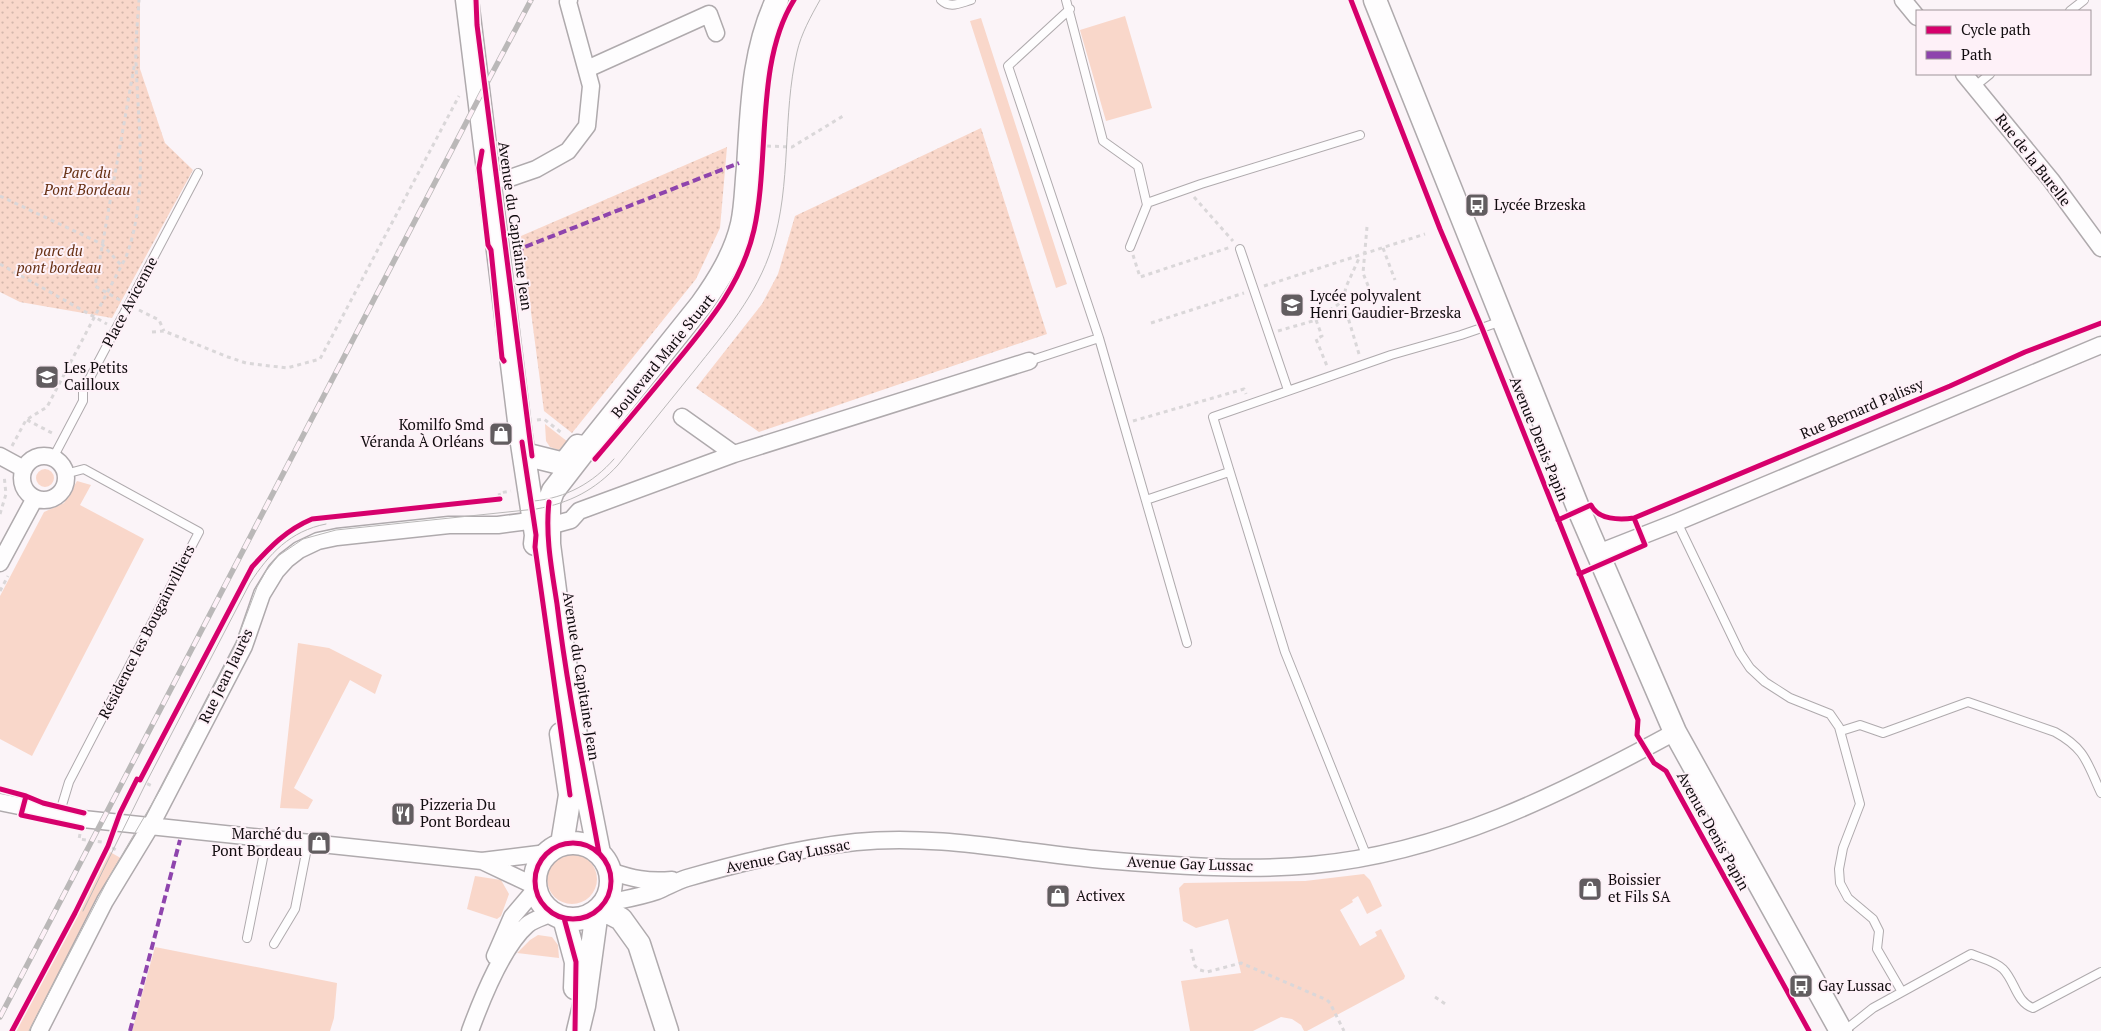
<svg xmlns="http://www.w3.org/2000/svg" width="2101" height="1031" font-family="'PT Serif',serif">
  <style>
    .green { fill: #f9d7ca }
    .park { fill: url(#park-dots) }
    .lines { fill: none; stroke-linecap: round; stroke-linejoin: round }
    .lane-casing { stroke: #afaaad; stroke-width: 10 }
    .street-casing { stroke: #afaaad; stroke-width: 19 }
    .secondary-casing { stroke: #afaaad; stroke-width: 25 }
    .path { stroke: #dad7d9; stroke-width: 3; stroke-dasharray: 4 4; stroke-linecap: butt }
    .lane { stroke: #fefdfe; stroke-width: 8 }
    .street { stroke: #fefdfe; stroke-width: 16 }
    .secondary { stroke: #fefdfe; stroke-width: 22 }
    .tram { stroke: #bab8b8; stroke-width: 1 }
    .rail-casing { stroke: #bab8b8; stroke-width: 5.5 }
    .rail { stroke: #fef1f8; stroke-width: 4; stroke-dasharray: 11; stroke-linecap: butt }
    .quiet { stroke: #8e44ad; stroke-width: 4; stroke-dasharray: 8 4; stroke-linecap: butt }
    .cycleway-casing { stroke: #fef1f8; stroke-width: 8 }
    .cycleway { stroke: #d6006c; stroke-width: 5 }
    .labels { text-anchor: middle; stroke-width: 4; stroke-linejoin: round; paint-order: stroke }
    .street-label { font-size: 15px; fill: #100b0e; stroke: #fef1f8 }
    .park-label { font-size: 15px; font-style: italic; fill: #673013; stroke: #fef1f8 }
    .poi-label { font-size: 15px; fill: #100b0e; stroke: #fef1f8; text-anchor: start }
  </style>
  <defs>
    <pattern id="park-dots" width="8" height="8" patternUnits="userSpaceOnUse" patternTransform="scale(1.25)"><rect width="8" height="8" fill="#f9d7ca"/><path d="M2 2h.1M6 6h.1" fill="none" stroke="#d4b7ac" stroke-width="1.8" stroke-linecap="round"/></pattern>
  </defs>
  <rect width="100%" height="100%" fill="#fbf4f8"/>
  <path class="green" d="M 1125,16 L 1152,108 L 1106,121 L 1080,30 Z
    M 981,18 L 1067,284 L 1056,288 L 970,21 Z
    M 545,424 L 568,442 L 559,450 L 550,447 L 546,441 Z
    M36 478a9 9 0 1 1 18 0a9 9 0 1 1-18 0Z
    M 77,481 L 91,485 L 80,505 L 144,539 L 32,756 L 0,739 L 0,596 L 44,512 L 64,503 Z
    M 298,643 L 329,648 L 382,675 L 375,694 L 350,680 L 294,788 L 313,800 L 308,809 L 280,808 Z
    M 110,852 L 126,861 L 34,1031 L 15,1031 Z
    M547 879a25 25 0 1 1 50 0a25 25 0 1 1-50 0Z
    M 1364,874 L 1370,880 L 1382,906 L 1367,914 L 1358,896 L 1352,900 L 1353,902 L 1340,910 L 1360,946 L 1377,936 L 1375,932 L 1381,929 L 1405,976 L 1404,979 L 1307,1031 L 1304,1031 L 1301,1025 L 1292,1019 L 1281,1017 L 1253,1031 L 1190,1031 L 1181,981 L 1241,973 L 1228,919 L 1196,928 L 1183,921 L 1179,888 L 1184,883 L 1305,881 Z
    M 475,876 L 501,880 L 509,894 L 501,916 L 497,919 L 467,909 Z
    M 538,935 L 552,937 L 558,945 L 559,958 L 517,953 L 530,940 Z
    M 155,947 L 337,983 L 334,1018 L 330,1031 L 132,1031 Z"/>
  <path class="park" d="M 0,0 L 140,0 L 140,69 L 165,143 L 193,170 L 112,318 L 20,302 L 0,292 Z
    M 981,128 L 1047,334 L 759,432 L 696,388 L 762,304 L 778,274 L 795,216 Z
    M 727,147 L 720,228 L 696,279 L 572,433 L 544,411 L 521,236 Z"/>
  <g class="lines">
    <g class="lane-casing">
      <path id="lane" d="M 941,0 C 950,9 960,3 971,0
        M 1066,0 L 1103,141 L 1138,166 L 1147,205 L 1130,247
        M 1070,9 L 1008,66 L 1099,338 L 1187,643
        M 2070,11 L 2084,0
        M 1974,87 L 1990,74
        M 1147,203 L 1201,184 L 1360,135
        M 1240,249 L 1288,390
        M 1029,361 L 1099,338
        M 53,458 L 83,401 L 83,391 L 198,173
        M 1146,500 L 1229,472
        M 1677,522 L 1740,653 L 1750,668 L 1765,682 L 1790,698 L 1830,714 L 1839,727 L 1860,804 L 1843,848 L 1839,869 L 1840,883 L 1848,898 L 1873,919 L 1879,931 L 1877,949 L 1902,992
        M 1841,731 L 1860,725 L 1883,733 L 1968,702 L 2055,732 C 2086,749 2087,763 2101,793
        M 59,815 L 69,782 L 199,532 L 84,469 L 65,474
        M 1367,857 L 1285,652 L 1213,417 L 1391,355 L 1461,335 L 1502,321
        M 247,938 L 267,838
        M 274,944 L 295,909 L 308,843
        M 1844,1031 L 1873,1008 L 1971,954 C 1981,958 1995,961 2003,969 C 2015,981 2016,1002 2033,1008 L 2101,972"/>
    </g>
    <g class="street-casing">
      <path id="street" d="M 1903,0 L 1917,17
        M 587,69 L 709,14 L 716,33
        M 1964,74 L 2051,180 L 2101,248
        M 491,180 L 510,178 L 536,169 L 568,151 L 587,126 L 591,86 L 568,2 L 569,0
        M 682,417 L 734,454 L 1029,361
        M 0,456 L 24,469
        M22 478a22 22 0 1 1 44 0a22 22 0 1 1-44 0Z
        M 549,526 L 571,520 L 579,511 L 734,454
        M 1598,553 L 1677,522 L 2101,345
        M 0,563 L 35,498
        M 0,802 L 83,819 L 482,861 L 547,853
        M 482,861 L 535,886
        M 610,871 C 633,879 647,882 672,880
        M 603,904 C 620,900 640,897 657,891 C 667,887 677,881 687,878 C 742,862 799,848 856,842 C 942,833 1031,855 1117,861 C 1181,866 1248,871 1312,865 C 1444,853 1561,794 1675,732
        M 495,956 L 512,917 L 535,890
        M 39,1031 L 105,901 L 150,827 L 244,646 L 262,594 L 276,571 L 286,560 L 299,550 L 318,541 L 337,537 L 449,525 L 498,525 L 544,519
        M 470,1031 C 481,1001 503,946 527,925 C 534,919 544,917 552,913"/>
    </g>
    <g class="secondary-casing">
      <path id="secondary" d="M 467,0 L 521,437 L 536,535 L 535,544
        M 1375,0 L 1579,510 L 1675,732 L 1841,1031
        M 532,456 L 564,464 L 578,446
        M 561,734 L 570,795 L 562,844
        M535 881a38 38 0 1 1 76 0a38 38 0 1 1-76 0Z
        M 599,853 L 577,742 L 559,621 L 549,544 L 549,502 L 553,491 L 584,451 L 701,305 C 719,280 735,254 742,224 C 746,206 746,186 748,167 C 752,109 752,54 777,0
        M 600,908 L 621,919 L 639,944 L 667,1031
        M 564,918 L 576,962 L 575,988
        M 578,1031 L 584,1006 L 597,911"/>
    </g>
    <path class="path" d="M 767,146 L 792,147 L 843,116
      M 0,196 L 102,244 L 121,265
      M 1194,197 L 1233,241
      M 1367,227 L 1363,273 L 1369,288
      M 1383,248 L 1395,280
      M 1133,255 L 1140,277 L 1231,247
      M 0,264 L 107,324
      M 1264,286 L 1425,234
      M 120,300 L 95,286 L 135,62
      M 139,310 L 159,320 L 164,331
      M 1316,320 L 1322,336 L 1316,339 L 1327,366
      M 1151,323 L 1244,293
      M 1278,331 L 1316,320 L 1343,301
      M 152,332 L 164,331 L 228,357 L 246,363 L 287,368 L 320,359 L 459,96
      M 1359,354 L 1343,301 L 1346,287 L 1360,256
      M 27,420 L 54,434
      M 537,420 L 544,419 L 563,434
      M 1133,421 L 1244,389 L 1246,394
      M 12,446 L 26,420 L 47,407 L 126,257 C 149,195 138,126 136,62 C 135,41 138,20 139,0
      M 500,497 L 499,493 L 511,491
      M 0,514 L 6,494 L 4,475
      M 0,591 L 8,576
      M 140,780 L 154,787
      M 80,834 L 79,839 L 102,842 L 118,851
      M 1191,949 L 1195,966 L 1200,970 L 1207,972 L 1241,963 L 1327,1000 L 1330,1003 L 1344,1031
      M 1435,997 L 1447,1005"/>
    <use href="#lane" class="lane"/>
    <use href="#street" class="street"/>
    <use href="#secondary" class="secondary"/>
    <path class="tram" d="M 534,501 C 566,498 593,483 614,459
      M 83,911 L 146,783 L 250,583 C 269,554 290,531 326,524
      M 29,1031 L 112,872 L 160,790 L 234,648 L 257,587 L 266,571 L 278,556 L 303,539 L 336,530 L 536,509 C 570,503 595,490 618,465 C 643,434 669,402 694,371 C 725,332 757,295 772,247 C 792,184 782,116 797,52 C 801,34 811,16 820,0"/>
    <g class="rail-casing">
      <path id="rail" d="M 0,1017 L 480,96 L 531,0"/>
    </g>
    <use href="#rail" class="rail"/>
    <path class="quiet" d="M 519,256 L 522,248 L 739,163
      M 130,1031 L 180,840"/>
    <g class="cycleway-casing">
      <path id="cycleway" d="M 476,0 L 477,25 L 532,456
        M 1351,0 L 1440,229 L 1482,328 L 1638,720 L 1637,735 L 1654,763 L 1666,771 L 1809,1031
        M 482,151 L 479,168 L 488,245 L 491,250 L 502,358 L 504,361
        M 522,442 L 536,535 L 535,547 L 570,795
        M 595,459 C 620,430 644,401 668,372 C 704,328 741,287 754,230 C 770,159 755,62 794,0
        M 549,502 C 545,536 552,571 557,604 C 567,688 584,770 599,853
        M 1558,520 L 1591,505 C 1598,520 1620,520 1634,518 L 1950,386 L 2025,352 L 2101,323
        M 1579,574 L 1645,545 L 1634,518
        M 0,789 L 26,796 L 43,803 L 84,813
        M 26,796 L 21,815 L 82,828
        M535 881a38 38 0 1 1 76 0a38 38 0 1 1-76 0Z
        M 564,918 L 576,962 L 575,1031
        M 12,1031 L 75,913 L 108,846 L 120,813 L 137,779 L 140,780 L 252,567 C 270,547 286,530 312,519 L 500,499"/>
    </g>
    <use href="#cycleway" class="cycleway"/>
  </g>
  <defs>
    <g id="bus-square" transform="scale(1.25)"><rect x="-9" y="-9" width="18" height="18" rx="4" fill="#625d60" stroke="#fef1f8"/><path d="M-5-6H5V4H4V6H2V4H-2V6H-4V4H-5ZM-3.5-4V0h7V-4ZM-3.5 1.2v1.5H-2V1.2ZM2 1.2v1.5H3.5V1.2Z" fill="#fff"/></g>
    <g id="school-square" transform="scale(1.25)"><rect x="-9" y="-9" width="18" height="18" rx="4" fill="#625d60" stroke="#fef1f8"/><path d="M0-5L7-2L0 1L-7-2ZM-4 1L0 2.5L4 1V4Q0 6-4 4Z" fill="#fff"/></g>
    <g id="shop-square" transform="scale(1.25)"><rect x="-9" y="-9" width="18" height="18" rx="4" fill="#625d60" stroke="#fef1f8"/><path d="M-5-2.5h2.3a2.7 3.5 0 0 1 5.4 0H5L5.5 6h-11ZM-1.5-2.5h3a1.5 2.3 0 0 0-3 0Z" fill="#fff"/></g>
    <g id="restaurant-square" transform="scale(1.25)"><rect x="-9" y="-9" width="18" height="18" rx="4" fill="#625d60" stroke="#fef1f8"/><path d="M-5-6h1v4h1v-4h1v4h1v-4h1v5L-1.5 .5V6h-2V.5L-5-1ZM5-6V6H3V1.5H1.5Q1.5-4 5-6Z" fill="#fff"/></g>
  </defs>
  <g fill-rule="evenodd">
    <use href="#bus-square" x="1477" y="205"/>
    <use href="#school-square" x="1292" y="305"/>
    <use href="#school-square" x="47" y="377"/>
    <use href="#shop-square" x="501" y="434"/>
    <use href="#restaurant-square" x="403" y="814"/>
    <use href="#shop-square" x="319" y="843"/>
    <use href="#shop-square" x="1590" y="889"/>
    <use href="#shop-square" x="1058" y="896"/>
    <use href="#bus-square" x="1801" y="986"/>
  </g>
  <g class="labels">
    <g class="street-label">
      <text transform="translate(2033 160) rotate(52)" y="5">Rue de la Burelle</text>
      <text transform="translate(515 226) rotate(82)" y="5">Avenue du Capitaine Jean</text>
      <text transform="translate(130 302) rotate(-62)" y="5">Place Avicenne</text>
      <text transform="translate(663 356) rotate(-51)" y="5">Boulevard Marie Stuart</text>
      <text transform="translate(1862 409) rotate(-23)" y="5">Rue Bernard Palissy</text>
      <text transform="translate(1539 439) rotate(68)" y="5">Avenue Denis Papin</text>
      <text transform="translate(147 632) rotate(-63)" y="5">Résidence les Bougainvilliers</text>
      <text transform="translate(226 676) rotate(-64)" y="5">Rue Jean Jaurès</text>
      <text transform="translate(581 676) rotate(81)" y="5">Avenue du Capitaine Jean</text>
      <text transform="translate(1713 831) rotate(61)" y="5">Avenue Denis Papin</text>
      <text transform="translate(788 856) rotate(-11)" y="5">Avenue Gay Lussac</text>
      <text transform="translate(1190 864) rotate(2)" y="5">Avenue Gay Lussac</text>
    </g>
    <g class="park-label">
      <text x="87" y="178">Parc du<tspan x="87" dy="17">Pont Bordeau</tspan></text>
      <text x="59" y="256">parc du<tspan x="59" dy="17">pont bordeau</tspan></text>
    </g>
    <g class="poi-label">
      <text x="1494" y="210">Lycée Brzeska</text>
      <text x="1310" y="301">Lycée polyvalent<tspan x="1310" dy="17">Henri Gaudier-Brzeska</tspan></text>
      <text x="64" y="373">Les Petits<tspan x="64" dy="17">Cailloux</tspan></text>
      <text x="484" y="430" text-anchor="end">Komilfo Smd<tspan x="484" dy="17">Véranda À Orléans</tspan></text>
      <text x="420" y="810">Pizzeria Du<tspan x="420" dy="17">Pont Bordeau</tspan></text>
      <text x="302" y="839" text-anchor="end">Marché du<tspan x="302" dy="17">Pont Bordeau</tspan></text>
      <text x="1608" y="885">Boissier<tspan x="1608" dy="17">et Fils SA</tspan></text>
      <text x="1076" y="901">Activex</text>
      <text x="1818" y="991">Gay Lussac</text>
    </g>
  </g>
  <rect x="1916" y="10" width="175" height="65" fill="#fef1f8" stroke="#9f959a"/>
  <rect x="1926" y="26" width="25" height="8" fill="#d6006c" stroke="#9f959a"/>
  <text x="1961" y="35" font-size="15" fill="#100b0e">Cycle path</text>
  <rect x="1926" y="51" width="25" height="8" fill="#8e44ad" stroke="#9f959a"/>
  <text x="1961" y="60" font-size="15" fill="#100b0e">Path</text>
</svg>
